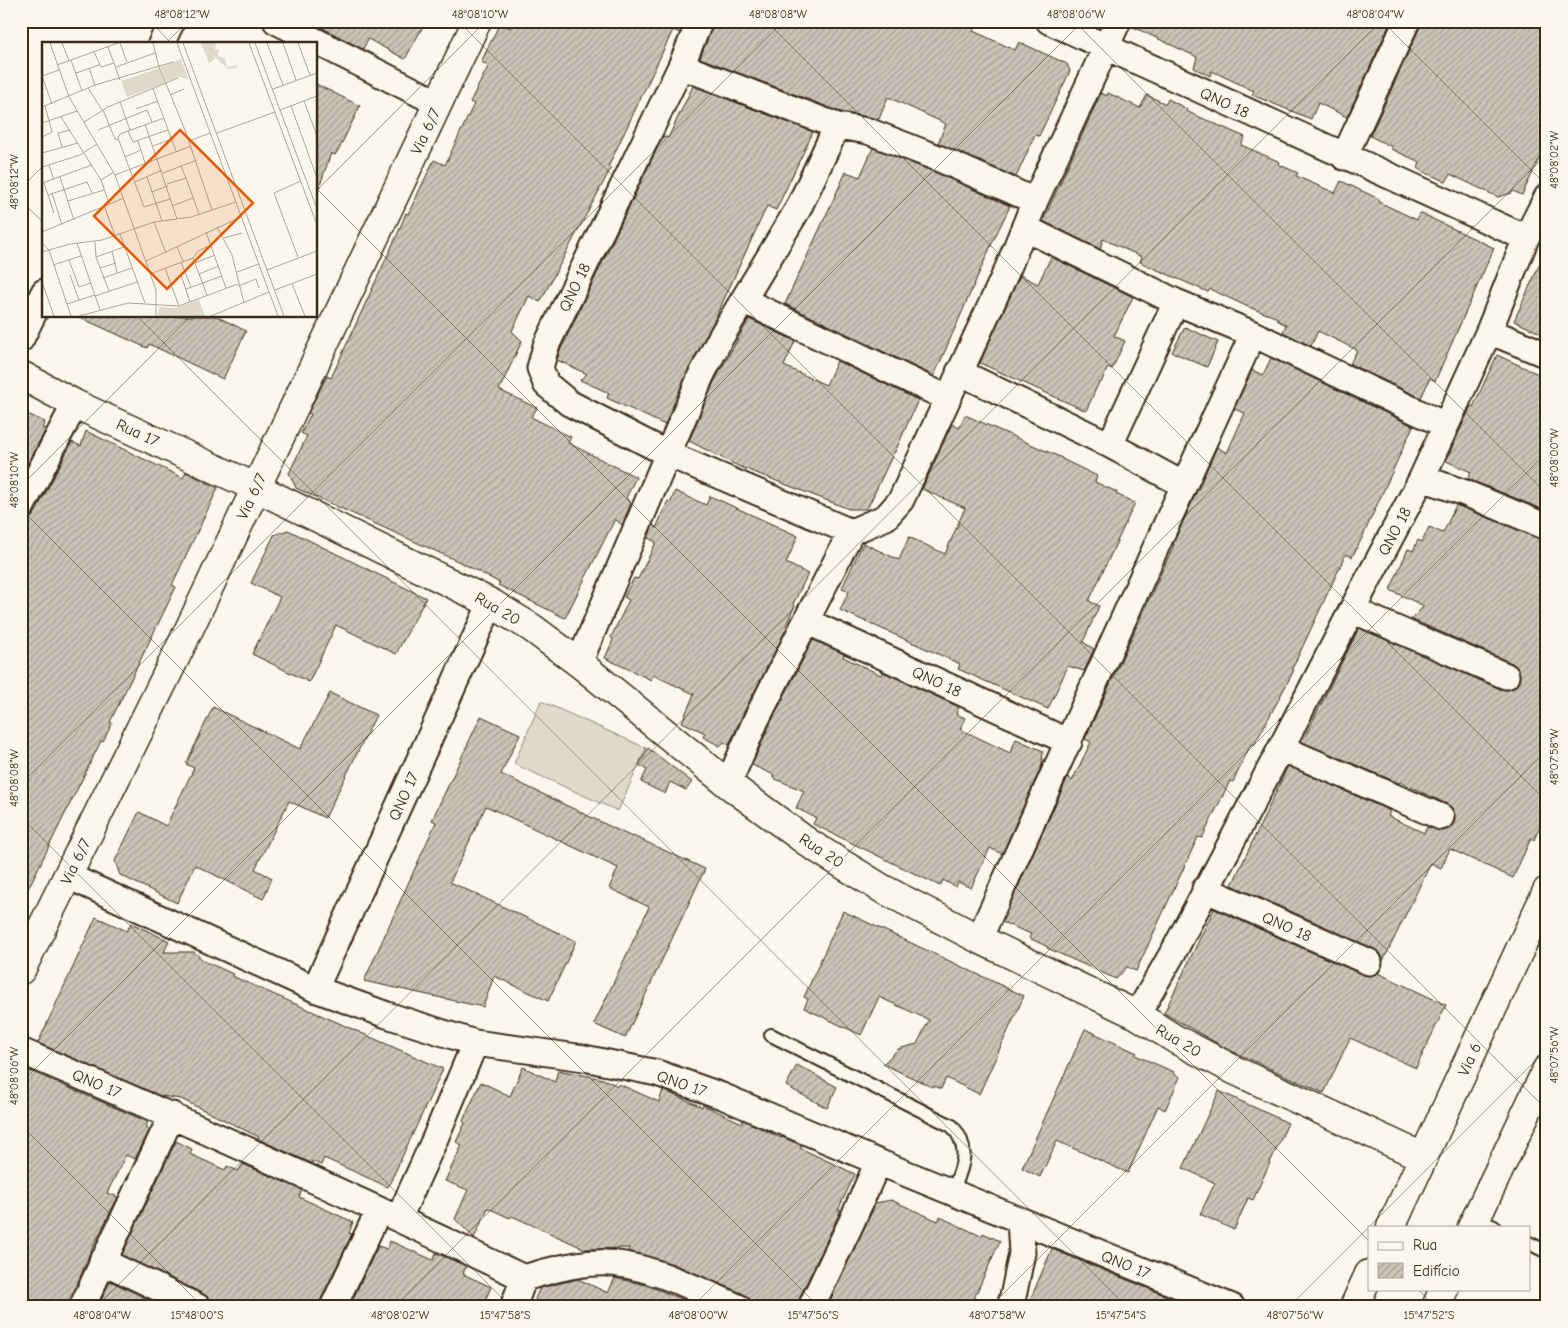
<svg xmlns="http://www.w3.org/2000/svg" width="1568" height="1328" font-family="'Comic Neue',sans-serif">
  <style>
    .pitch { fill: #dfd9ce; stroke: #8d8276 }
    .building { fill: url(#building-hatch); stroke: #3b2a1e }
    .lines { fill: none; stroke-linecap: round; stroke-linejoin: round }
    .service-casing { stroke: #3b2a1e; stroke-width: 16 }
    .minor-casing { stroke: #3b2a1e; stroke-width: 29 }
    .tertiary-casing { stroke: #3b2a1e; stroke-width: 31 }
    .secondary-casing { stroke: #3b2a1e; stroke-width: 31 }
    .service { stroke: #fbf7ec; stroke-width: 12 }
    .minor { stroke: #fbf7ec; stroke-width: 25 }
    .tertiary { stroke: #fbf7ec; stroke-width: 28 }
    .secondary { stroke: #fbf7ec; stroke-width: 28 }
    .ticks { fill: none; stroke: #3b2a1e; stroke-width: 1; stroke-opacity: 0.45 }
    .labels { text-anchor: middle; stroke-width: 5; stroke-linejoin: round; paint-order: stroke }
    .street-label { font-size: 16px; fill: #3b2a1e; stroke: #fbf7ec }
    .inset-road { fill: none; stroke: #aea59a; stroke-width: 1 }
    .view { fill: #e8590c; fill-opacity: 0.15; stroke: #e8590c; stroke-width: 2.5 }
    .inset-edge { fill: none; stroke: #3b2a1e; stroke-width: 2.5 }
    .neatline { fill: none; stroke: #3b2a1e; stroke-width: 2 }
    .ticks-label { font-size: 12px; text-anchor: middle; fill: #3b2a1e }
  </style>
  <defs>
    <pattern id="building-hatch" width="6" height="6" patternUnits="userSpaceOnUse" patternTransform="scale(1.25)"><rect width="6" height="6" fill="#ccc4b9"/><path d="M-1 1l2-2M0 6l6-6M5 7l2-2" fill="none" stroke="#a79f96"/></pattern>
  </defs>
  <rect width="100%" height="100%" fill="#fbf7ec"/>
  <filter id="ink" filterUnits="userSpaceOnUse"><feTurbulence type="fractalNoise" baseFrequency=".02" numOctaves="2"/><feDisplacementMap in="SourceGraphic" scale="10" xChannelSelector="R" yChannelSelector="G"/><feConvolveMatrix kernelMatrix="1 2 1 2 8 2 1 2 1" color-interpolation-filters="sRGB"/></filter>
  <g filter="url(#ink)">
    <path class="pitch" d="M 541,701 L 646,748 L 618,811 L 514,764 Z"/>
    <path class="building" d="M 309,21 L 426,21 L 405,59 L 368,39 L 363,49 Z
      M 513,21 L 684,21 L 680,33 L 673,30 L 608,167 L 611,168 L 540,302 L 529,296 L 512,331 L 522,341 L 499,390 L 537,408 L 531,417 L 571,437 L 568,443 L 636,477 L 626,498 L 631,503 L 622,525 L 615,519 L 565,618 L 498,585 L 500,583 L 462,563 L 296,488 L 289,473 L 307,436 L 301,433 L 311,414 L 308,413 L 327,376 L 331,378 L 398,233 L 406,213 L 408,214 L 434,160 L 445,165 L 474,104 L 470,102 L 489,65 L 481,62 L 500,23 L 510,28 Z
      M 714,21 L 978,21 L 973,31 L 1015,50 L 1019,42 L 1067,64 L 1070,71 L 1039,136 L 1035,135 L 1016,177 L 938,143 L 946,124 L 888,97 L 879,119 L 841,112 L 700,58 Z
      M 1132,21 L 1391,21 L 1347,117 L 1318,103 L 1311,119 L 1252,95 L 1254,91 L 1212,71 L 1210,76 L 1194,68 L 1197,57 L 1131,26 Z
      M 1421,21 L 1547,21 L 1547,142 L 1522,195 L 1513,191 L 1512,193 L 1498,197 L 1450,174 L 1446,182 L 1418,169 L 1420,162 L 1391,149 L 1392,147 L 1370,136 L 1420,27 Z
      M 316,84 L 360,106 L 339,149 L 335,155 L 331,153 L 319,188 L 316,188 Z
      M 693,86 L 813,132 L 776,210 L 767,206 L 713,323 L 688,370 L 665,425 L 607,398 L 609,393 L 580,380 L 587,374 L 557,360 L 560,351 L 663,136 L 668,138 Z
      M 1101,93 L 1107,96 L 1108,93 L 1140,108 L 1147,95 L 1166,104 L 1168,99 L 1187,109 L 1186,111 L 1245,137 L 1241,145 L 1280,162 L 1278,164 L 1298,173 L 1296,176 L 1335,193 L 1341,181 L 1379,199 L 1379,202 L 1417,220 L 1420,213 L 1494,248 L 1435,381 L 1430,378 L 1421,398 L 1350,364 L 1357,350 L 1318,331 L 1311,346 L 1283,332 L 1286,325 L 1277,320 L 1278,318 L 1246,306 L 1210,289 L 1208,292 L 1160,271 L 1140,262 L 1142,257 L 1103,239 L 1100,249 L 1043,221 Z
      M 873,148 L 934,172 L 1010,206 L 993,241 L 934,376 L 785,304 L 846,172 L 860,177 Z
      M 1547,248 L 1547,336 L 1514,321 Z
      M 1051,257 L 1133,297 L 1114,336 L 1125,341 L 1112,369 L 1108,367 L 1101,383 L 1099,382 L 1086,411 L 980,363 L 1020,275 L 1038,284 Z
      M 77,316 L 216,316 L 246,331 L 223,379 L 149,344 L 147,348 Z
      M 749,319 L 795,341 L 784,366 L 826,385 L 837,361 L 918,400 L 895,452 L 894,452 L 867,509 L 849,509 L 738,466 L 689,441 L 714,382 Z
      M 1185,327 L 1218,342 L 1207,367 L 1172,352 Z
      M 1497,355 L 1547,378 L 1547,511 L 1468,479 L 1471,472 L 1446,461 L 1471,406 L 1473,407 Z
      M 1271,358 L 1413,426 L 1362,538 L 1352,557 L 1346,554 L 1301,650 L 1292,669 L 1294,670 L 1274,708 L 1254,745 L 1251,744 L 1233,782 L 1230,781 L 1202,838 L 1198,837 L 1136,971 L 1127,967 L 1116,979 L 1047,948 L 1048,947 L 1029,938 L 1031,934 L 1002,922 L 1068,777 L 1072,781 L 1091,742 L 1085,739 L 1174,545 L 1173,544 L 1217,447 L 1227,453 L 1245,413 L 1234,409 L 1252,370 L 1263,375 Z
      M 21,411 L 45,422 L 42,428 L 46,429 L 21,476 Z
      M 965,415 L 1062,458 L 1062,459 L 1097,476 L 1095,482 L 1117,492 L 1116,494 L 1135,503 L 1089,601 L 1099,606 L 1083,642 L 1094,649 L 1084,671 L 1068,666 L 1048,709 L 958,669 L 960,664 L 840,610 L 849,591 L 842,588 L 863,543 L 899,560 L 909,537 L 945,554 L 965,508 L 922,489 L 952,424 L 959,428 Z
      M 86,431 L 183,478 L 186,472 L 218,488 L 172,585 L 176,587 L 110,722 L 112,723 L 103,742 L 101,741 L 21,903 L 21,522 L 28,520 L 34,515 L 72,442 L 81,446 Z
      M 675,491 L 706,505 L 710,496 L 798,536 L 786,563 L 808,574 L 793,604 L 795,605 L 786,625 L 788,626 L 743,714 L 729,745 L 724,742 L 720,746 L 703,737 L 705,733 L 682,722 L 694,694 L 653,675 L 651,680 L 605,658 L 613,640 L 611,637 L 629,600 L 624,597 L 634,578 L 638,579 L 656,542 L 648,538 L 653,525 L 656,528 L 668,501 L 671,502 Z
      M 1456,505 L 1546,541 L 1542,554 L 1547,556 L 1547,823 L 1542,821 L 1534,840 L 1531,838 L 1513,878 L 1450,849 L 1441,868 L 1431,863 L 1383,961 L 1381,954 L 1375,949 L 1232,885 L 1288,766 L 1390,811 L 1388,816 L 1424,833 L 1427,827 L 1443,831 L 1450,828 L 1454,823 L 1455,815 L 1452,808 L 1447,804 L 1400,782 L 1399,783 L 1302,742 L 1359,628 L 1500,689 L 1508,690 L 1514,688 L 1519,682 L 1520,674 L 1517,667 L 1512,663 L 1411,619 L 1424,606 L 1390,590 L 1408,549 L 1413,551 L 1418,540 L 1422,542 L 1429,527 L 1443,533 Z
      M 288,530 L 426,598 L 396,654 L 336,625 L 309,682 L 252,654 L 280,597 L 251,583 L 274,535 Z
      M 813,640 L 844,654 L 843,657 L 881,675 L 883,672 L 959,707 L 956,714 L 965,718 L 960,729 L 1010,753 L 1016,739 L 1043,751 L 1042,765 L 1002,854 L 990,848 L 971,888 L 958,882 L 956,887 L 943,880 L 940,886 L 813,824 L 816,818 L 796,808 L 804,791 L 773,778 L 774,775 L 752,765 L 769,726 Z
      M 330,693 L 376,715 L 325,818 L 289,801 L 255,869 L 272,878 L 263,899 L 195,865 L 177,903 L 120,875 L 115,861 L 139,812 L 166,826 L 194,768 L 186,764 L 213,707 L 300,749 Z
      M 481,716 L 520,734 L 501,774 L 632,837 L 633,836 L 705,869 L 625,1038 L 594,1024 L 649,907 L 609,888 L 618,868 L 486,806 L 450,882 L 576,941 L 548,1001 L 494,976 L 483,1007 L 364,981 L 436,822 L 432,820 Z
      M 648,748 L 692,782 L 686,790 L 670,782 L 665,794 L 641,782 L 647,770 L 639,765 Z
      M 1214,909 L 1363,975 L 1371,976 L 1378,973 L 1446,1005 L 1416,1068 L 1350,1038 L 1324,1093 L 1227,1049 L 1164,1013 Z
      M 843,911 L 1024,996 L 979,1094 L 946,1078 L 941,1089 L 935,1086 L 932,1087 L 883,1064 L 898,1049 L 917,1044 L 929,1020 L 879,997 L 861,1035 L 804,1008 L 808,999 L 804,997 Z
      M 96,917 L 127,931 L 131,923 L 169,941 L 164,952 L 194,952 L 204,961 L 233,974 L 232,976 L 443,1069 L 388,1187 L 324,1158 L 321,1165 L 312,1161 L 311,1163 L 258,1139 L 259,1137 L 181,1099 L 161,1096 L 38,1043 Z
      M 1085,1029 L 1137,1053 L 1135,1055 L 1174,1072 L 1173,1074 L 1180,1077 L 1165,1110 L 1158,1106 L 1128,1173 L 1057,1141 L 1040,1177 L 1022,1168 Z
      M 797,1065 L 837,1087 L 827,1108 L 786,1086 Z
      M 21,1067 L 148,1122 L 146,1127 L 150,1129 L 135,1159 L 126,1155 L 107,1193 L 118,1197 L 89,1255 L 68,1307 L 21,1307 Z
      M 523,1067 L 555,1082 L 558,1070 L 603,1079 L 618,1086 L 619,1084 L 659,1102 L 663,1090 L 702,1107 L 703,1105 L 742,1123 L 743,1120 L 781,1138 L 782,1137 L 801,1145 L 800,1148 L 855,1174 L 838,1210 L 841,1210 L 798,1301 L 797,1307 L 752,1307 L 750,1299 L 744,1294 L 673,1264 L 628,1251 L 629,1248 L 585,1249 L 512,1216 L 510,1218 L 488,1208 L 474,1238 L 455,1219 L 468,1190 L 445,1181 L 462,1145 L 456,1142 L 465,1123 L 463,1121 L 481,1082 L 510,1096 Z
      M 1219,1091 L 1288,1123 L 1253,1200 L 1248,1198 L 1234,1230 L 1200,1214 L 1215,1183 L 1183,1168 Z
      M 176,1141 L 192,1149 L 190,1154 L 225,1170 L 227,1166 L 238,1171 L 243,1164 L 302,1190 L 299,1197 L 353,1222 L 349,1233 L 352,1234 L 320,1301 L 319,1307 L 212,1307 L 210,1299 L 204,1294 L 122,1255 Z
      M 891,1200 L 938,1221 L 940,1217 L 981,1236 L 983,1233 L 1000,1241 L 970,1307 L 827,1307 L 876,1203 Z
      M 390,1241 L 433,1260 L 436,1253 L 466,1266 L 463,1274 L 491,1287 L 482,1307 L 349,1307 L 378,1246 L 387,1249 Z
      M 1052,1249 L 1193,1307 L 1027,1307 Z
      M 615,1278 L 646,1285 L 702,1307 L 542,1307 L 535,1299 L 540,1288 L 578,1279 L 608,1293 Z
      M 110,1281 L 164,1307 L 98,1307 Z"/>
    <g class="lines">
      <g class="service-casing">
        <path id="service" d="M 771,1035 L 952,1126 C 972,1149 962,1168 952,1193
          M 1476,1219 L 1494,1227
          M 1529,1243 L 1547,1252"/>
      </g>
      <g class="minor-casing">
        <path id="minor" d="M 276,21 L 438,103
          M 700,21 L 681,66 L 546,346 L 540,368 L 546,384 L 569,403 L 668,454 L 851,532
          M 1049,21 L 1526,238
          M 161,44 L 172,21
          M 681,66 L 837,126 L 868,131 L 940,159 L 1035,201
          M 1344,157 L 1407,21
          M 1025,228 L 1176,302 L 1253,334 L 1445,425
          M 743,300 L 947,398
          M 1489,331 L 1547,355
          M 21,339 L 44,292
          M 959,372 L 1110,445 L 1184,485 L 1253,334
          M 1110,445 L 1176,302
          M 1422,478 L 1465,493 L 1547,527
          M 21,508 L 75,404
          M 1352,610 L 1506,676
          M 806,621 L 1069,742
          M 579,663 L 701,376 L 721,337 L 798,209 L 837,126
          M 1281,748 L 1441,817
          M 728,784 L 756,720 L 851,532 L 886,517 L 901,500 L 1008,268 L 1035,201 L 1118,21
          M 68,876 L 315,989 L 387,1015 L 475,1043 L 584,1058 L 657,1073 L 722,1096 L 878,1162 L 1232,1307
          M 1205,889 L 1369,962
          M 979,939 L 1184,485
          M 315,989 L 491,603
          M 1137,1015 L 1175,949 L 1281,748 L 1352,610 L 1422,478 L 1489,331 L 1526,238 L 1547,197
          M 21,1051 C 191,1123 358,1199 524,1278 C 548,1271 572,1264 596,1263 C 640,1260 698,1290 738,1307
          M 399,1218 L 434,1141 L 475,1043
          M 102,1261 L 198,1307
          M 82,1307 L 172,1115
          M 333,1307 L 379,1210
          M 513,1307 L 524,1278
          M 811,1307 L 852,1221 L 878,1162
          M 1010,1307 L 1014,1292 L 1022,1253 L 1020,1220"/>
      </g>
      <g class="tertiary-casing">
        <path id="tertiary" d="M 21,375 L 75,404 L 255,487 L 491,603 L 532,628 L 579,663 L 728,784 L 810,844 L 881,888 L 979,939 L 1137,1015 L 1175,1039 L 1236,1071 L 1423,1157
          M 21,970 L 183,642 L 477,21"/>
      </g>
      <g class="secondary-casing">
        <path id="secondary" d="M 1391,1227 L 1547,891
          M 1472,1227 L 1547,1069
          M 1354,1307 L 1369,1274
          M 1436,1307 L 1444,1289"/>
      </g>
      <use href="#service" class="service"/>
      <use href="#minor" class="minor"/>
      <use href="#tertiary" class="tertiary"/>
      <use href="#secondary" class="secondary"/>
    </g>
  </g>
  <path class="ticks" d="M 150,21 L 172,44M 458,21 L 1547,1110M 766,21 L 1547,802M 1074,21 L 1547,494M 1382,21 L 1547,186M 165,44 L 188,21M 21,188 L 44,165M 316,188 L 1369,1241M 316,191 L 486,21M 21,201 L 44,223M 137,316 L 1127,1307M 21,486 L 191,316M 21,509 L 819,1307M 21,784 L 784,21M 21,817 L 511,1307M 21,1083 L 1083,21M 21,1125 L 203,1307M 1418,1289 L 1435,1307M 96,1307 L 1381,21M 394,1307 L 1547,154M 692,1307 L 1547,452M 990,1307 L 1547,750M 1289,1307 L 1547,1049"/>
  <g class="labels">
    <g class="street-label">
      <text transform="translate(1225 102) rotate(25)" y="6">QNO 18</text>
      <text transform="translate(425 131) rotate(-65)" y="6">Via 6/7</text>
      <text transform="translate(574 287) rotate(-64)" y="6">QNO 18</text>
      <text transform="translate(138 432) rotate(25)" y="6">Rua 17</text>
      <text transform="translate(251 496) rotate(-65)" y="6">Via 6/7</text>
      <text transform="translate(1394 531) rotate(-62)" y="6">QNO 18</text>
      <text transform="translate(498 608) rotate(30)" y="6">Rua 20</text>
      <text transform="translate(937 681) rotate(25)" y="6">QNO 18</text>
      <text transform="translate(403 796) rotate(-66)" y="6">QNO 17</text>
      <text transform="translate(822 850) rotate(33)" y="6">Rua 20</text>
      <text transform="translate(75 861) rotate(-64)" y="6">Via 6/7</text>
      <text transform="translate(1287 926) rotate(24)" y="6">QNO 18</text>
      <text transform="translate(1179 1040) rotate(30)" y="6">Rua 20</text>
      <text transform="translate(1469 1059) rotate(-65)" y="6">Via 6</text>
      <text transform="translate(97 1083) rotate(23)" y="6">QNO 17</text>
      <text transform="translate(682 1083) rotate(19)" y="6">QNO 17</text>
      <text transform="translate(1126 1264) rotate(22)" y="6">QNO 17</text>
    </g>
  </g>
  <g transform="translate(42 42)">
    <rect width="275" height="275" fill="#fbf7ec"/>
    <path d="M 159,1 L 174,1 L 173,8 L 177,7 L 176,14 L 183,16 L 185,25 L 195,23 L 194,26 L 186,27 L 171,13 L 173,17 L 167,21 ZM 139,17 L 146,37 L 138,35 L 124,40 L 118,25 Z" fill="#dfd9ce"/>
    <path d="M 117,26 L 123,41 L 85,55 L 79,39 ZM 157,258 L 163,274 L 116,274 L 117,265 L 133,266 Z" fill="#dfd9ce"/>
    <path d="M 154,261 L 159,273 L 140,274 L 137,267 Z" fill="#dfd9ce"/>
    <path class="inset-road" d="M 8,1 L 27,55 L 73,133 L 114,248 L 114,274M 20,1 L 27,19M 78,1 L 85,20M 111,1 L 117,25 L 143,88 L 170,168M 135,1 L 236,274M 141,1 L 242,274M 207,1 L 275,183M 213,1 L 275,167M 225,1 L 241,43M 241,1 L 254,38M 256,1 L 268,33M 66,5 L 78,38M 52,10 L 59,25 L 72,21M 29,18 L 40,49M 15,23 L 76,1M 74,25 L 113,11M 47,26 L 53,43M 34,31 L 57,23M 0,34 L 10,62M 0,34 L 17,28M 46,46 L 60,68M 111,47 L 134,109M 231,47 L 275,31M 128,53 L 142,47M 262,59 L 275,94M 78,60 L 88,88M 249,64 L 275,136M 0,65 L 53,43 L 131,20M 94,67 L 116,59M 61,68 L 73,97 L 76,98M 238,68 L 275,54M 19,75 L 59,138 L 67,161M 122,76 L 78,92 L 76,96 L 102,165 L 128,157M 42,80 L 66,65 L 136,36M 0,81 L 35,69M 103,82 L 135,177M 56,88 L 105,68 L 110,80M 86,89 L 91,100 L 126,88M 175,91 L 233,70M 0,95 L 10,90 L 3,64M 96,99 L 103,121M 147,99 L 168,91M 111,104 L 130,97M 20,105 L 16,91 L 28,88M 0,111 L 36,101M 83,115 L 99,108M 7,123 L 12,138M 0,125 L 38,113 L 55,102M 121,131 L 155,118M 73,133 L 149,104M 18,135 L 32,178M 105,135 L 120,179M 144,136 L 157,172M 59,138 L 72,130M 93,140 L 120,128M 0,141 L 50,123M 2,141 L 12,171M 125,142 L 144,136 L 139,124M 109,150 L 126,144M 10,151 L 20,183M 6,153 L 45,140 L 50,151M 26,159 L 62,148M 62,163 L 73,194M 130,164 L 151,156M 112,180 L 124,211M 175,185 L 190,213 L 202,261M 0,190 L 82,156M 164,190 L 184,246M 78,192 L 103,261M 182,196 L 200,191M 53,200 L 54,215 L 67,249M 0,201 L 7,208 L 29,274M 35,201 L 58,268M 135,205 L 141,219M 70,209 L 75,231M 0,210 L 28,202 L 60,198 L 112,180 L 149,175 L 194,160M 54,215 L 82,205M 256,215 L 232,151 L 259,139M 151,216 L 165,253M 27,218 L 37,245 L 49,241M 104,219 L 199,175M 139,220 L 149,245M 153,221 L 173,213M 11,223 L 39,214M 58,226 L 74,221M 123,226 L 137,264M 225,228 L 275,209M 195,230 L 217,222M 108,232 L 151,216 L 156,209 L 169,203M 157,232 L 177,224M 28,233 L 37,258M 139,233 L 148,260M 61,236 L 90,226M 0,240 L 12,274M 250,242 L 263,274M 196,244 L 214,237 L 217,246M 144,247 L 180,234M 233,248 L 275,232M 53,254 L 95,240M 25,262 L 53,253M 37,274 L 86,261 L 137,264 L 196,242M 169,274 L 227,250"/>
    <path class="view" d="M 138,88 L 211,161 L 125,247 L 52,174 Z"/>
    <rect width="275" height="275" class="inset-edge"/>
  </g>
  <rect width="1568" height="1328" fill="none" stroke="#fbf7ec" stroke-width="55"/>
  <rect x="1368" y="1226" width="162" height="65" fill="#fbf7ec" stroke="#aea59a"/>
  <rect x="1378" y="1242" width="25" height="8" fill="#fbf7ec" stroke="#aea59a"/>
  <text x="1413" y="1250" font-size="15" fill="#3b2a1e">Rua</text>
  <rect x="1378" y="1263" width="25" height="15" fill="url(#building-hatch)" stroke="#aea59a"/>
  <text x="1413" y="1276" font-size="15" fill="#3b2a1e">Edifício</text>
  <rect x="28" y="28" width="1512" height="1272" class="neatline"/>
  <g class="ticks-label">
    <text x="182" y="18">48°08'12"W</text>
    <text x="480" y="18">48°08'10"W</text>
    <text x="778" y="18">48°08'08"W</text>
    <text x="1076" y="18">48°08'06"W</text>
    <text x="1375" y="18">48°08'04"W</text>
    <text transform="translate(1554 160) rotate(-90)" y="4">48°08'02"W</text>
    <text transform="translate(14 182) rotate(-90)" y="4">48°08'12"W</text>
    <text transform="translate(1554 458) rotate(-90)" y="4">48°08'00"W</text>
    <text transform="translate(14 480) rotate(-90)" y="4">48°08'10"W</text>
    <text transform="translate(1554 757) rotate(-90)" y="4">48°07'58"W</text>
    <text transform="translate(14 778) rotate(-90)" y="4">48°08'08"W</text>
    <text transform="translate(1554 1055) rotate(-90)" y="4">48°07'56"W</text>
    <text transform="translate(14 1076) rotate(-90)" y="4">48°08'06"W</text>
    <text x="102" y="1319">48°08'04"W</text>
    <text x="197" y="1319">15°48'00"S</text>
    <text x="400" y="1319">48°08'02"W</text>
    <text x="505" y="1319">15°47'58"S</text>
    <text x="698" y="1319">48°08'00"W</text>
    <text x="813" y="1319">15°47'56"S</text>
    <text x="997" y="1319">48°07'58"W</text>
    <text x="1121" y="1319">15°47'54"S</text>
    <text x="1295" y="1319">48°07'56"W</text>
    <text x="1429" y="1319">15°47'52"S</text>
  </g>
</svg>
